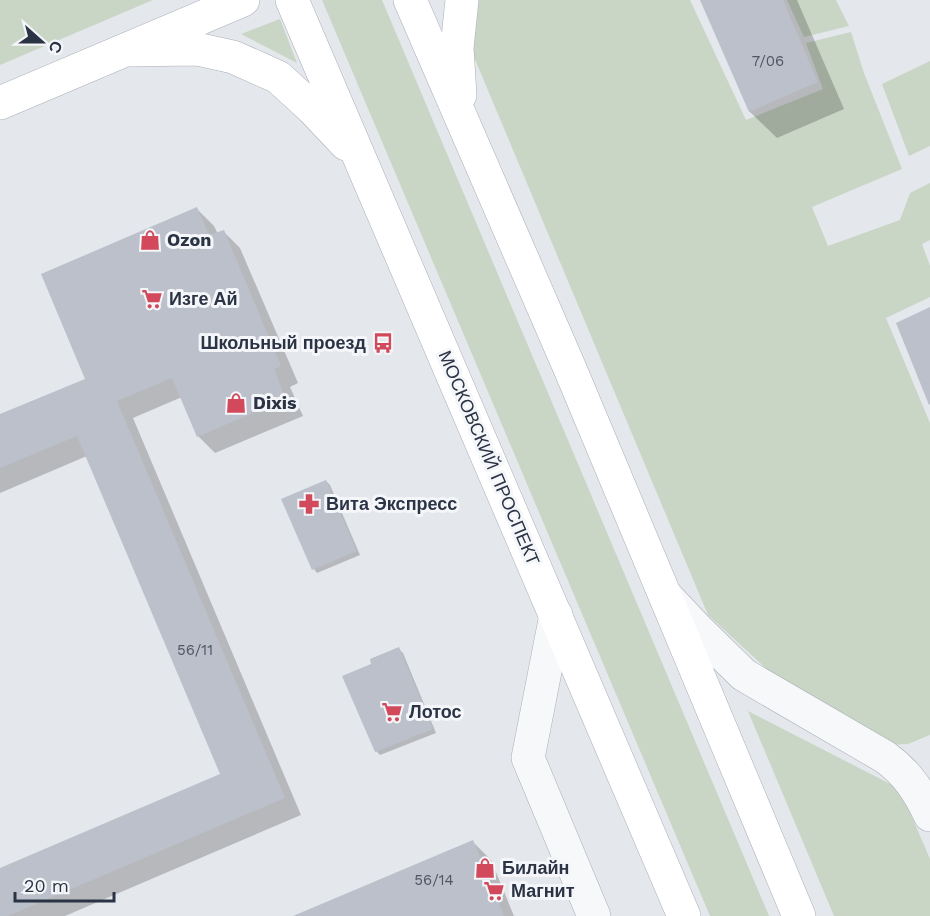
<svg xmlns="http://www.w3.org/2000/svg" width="930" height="916" font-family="'Work Sans',sans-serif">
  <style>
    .green { fill: #c9d6c5 }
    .shadow { fill: #0003 }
    .building { fill: #bbc0ca }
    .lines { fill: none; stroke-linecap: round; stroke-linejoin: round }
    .minor-casing { stroke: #a9aeb7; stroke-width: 34 }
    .secondary-casing { stroke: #a9aeb7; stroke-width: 34 }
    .minor { stroke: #f7f8fa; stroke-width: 33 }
    .secondary { stroke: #fff; stroke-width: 33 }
    .labels { text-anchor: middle; stroke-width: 6; stroke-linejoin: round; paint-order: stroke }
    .number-label { font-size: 15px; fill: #4f5766 }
    .poi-label { font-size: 18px; font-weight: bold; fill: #2b3445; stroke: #f4f6f9; text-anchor: start }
    .street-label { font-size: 18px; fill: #2b3445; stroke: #f4f6f9 }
  </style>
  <rect width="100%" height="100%" fill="#e4e7ec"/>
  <path class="green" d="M 0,0 L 153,0 L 0,65 Z
    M 322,0 L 382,0 L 769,916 L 710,916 Z
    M 474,0 L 690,0 L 746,120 L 823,89 L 806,43 L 851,32 L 864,73 L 902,169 L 812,207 L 828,246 L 900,220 L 910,193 L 930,183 L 930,240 L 922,244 L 930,266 L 930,297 L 886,318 L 930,423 L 930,735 L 908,744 L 884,745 L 793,693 L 708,615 L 474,57 L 469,13 Z
    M 787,0 L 836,0 L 849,26 L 804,37 Z
    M 280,19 L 297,63 L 241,34 Z
    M 930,61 L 930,146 L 909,156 L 882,84 Z
    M 748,711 L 900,789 L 930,859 L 930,916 L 834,916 Z"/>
  <path class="shadow" d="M 701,0 L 797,0 L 844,109 L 777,138 L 750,112 Z
    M 197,209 L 214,226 L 218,234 L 223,231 L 240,248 L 298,383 L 290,387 L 303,416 L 215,453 L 198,436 L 182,397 L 133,418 L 301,815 L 65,916 L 0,916 L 0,870 L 222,775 L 87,456 L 0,493 L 0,416 L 87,379 Z
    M 326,481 L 330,485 L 360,555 L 317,573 L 314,569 L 283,499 Z
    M 399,649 L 403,653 L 436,733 L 380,755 L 376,751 L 373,665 Z
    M 473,842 L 491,860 L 514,916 L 340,916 Z"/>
  <path class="building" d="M 700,0 L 783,0 L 818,82 L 749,112 Z
    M 197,207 L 209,235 L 224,230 L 281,366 L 274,369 L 286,399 L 197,437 L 172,378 L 117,401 L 285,798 L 8,916 L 0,916 L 0,868 L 220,774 L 77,436 L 0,468 L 0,414 L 85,379 L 41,274 Z
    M 930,307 L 930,404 L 929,405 L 896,323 Z
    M 326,480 L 357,551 L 312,570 L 281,499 Z
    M 399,647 L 433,729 L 375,752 L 342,676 L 371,664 L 370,659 Z
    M 473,840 L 504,916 L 293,916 Z"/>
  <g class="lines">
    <g class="minor-casing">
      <path id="minor" d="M 666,596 L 697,629 L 744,675 L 885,757 C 907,773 919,791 930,815
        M 556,615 L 528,758 L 594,916"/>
    </g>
    <g class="secondary-casing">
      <path id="secondary" d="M 292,0 L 684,916
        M 410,0 L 571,371 L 799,916
        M 126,50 L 197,49 L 233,57 L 278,77 L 312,108 L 346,144
        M 460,95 L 457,48 L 462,0
        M 0,103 L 243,0"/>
    </g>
    <use href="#minor" class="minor"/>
    <use href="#secondary" class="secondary"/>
  </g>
  <defs>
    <g id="shop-bare" transform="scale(1.62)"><path d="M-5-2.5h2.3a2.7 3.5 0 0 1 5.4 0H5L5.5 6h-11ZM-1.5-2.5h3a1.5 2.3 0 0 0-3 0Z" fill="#d1495b" stroke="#f4f6f9" stroke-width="2.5" paint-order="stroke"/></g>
    <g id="supermarket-bare" transform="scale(1.62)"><path d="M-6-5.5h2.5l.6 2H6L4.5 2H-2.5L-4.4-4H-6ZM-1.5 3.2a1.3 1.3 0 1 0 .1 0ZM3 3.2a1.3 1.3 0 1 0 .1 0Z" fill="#d1495b" stroke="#f4f6f9" stroke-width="2.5" paint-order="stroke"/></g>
    <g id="bus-bare" transform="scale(1.62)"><path d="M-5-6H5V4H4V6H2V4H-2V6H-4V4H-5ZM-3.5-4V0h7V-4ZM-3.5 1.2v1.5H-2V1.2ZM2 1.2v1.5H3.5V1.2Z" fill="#d1495b" stroke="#f4f6f9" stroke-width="2.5" paint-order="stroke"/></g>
    <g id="pharmacy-bare" transform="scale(1.62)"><path d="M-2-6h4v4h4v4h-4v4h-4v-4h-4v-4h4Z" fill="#d1495b" stroke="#f4f6f9" stroke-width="2.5" paint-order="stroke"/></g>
  </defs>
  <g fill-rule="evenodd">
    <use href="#shop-bare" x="150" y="240"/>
    <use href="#supermarket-bare" x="152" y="299"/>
    <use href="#bus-bare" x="383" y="343"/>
    <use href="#shop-bare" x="236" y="403"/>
    <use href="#pharmacy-bare" x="309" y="504"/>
    <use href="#supermarket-bare" x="392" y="712"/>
    <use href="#shop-bare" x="485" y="868"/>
    <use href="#supermarket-bare" x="494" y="891"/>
  </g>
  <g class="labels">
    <g class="number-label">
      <text x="768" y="66">7/06</text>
      <text x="195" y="655">56/11</text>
      <text x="434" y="885">56/14</text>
    </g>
    <g class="poi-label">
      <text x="167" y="246">Ozon</text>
      <text x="169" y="305">Изге Ай</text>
      <text x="366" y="349" text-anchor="end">Школьный проезд</text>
      <text x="253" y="409">Dixis</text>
      <text x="326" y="510">Вита Экспресс</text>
      <text x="409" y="718">Лотос</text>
      <text x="502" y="874">Билайн</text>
      <text x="511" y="897">Магнит</text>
    </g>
    <g class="street-label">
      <text transform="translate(489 458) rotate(67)" y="6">МОСКОВСКИЙ ПРОСПЕКТ</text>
    </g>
  </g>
  <g transform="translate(42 42) rotate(111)" stroke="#f4f6f9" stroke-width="4.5" paint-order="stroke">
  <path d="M0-4.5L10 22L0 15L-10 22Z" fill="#2b3445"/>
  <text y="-9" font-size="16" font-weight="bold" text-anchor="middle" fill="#2b3445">С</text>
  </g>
  <path d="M15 892v9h99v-9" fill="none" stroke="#2b3445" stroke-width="3"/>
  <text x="24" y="892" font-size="18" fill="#2b3445" stroke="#f4f6f9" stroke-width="4.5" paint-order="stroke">20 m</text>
</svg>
